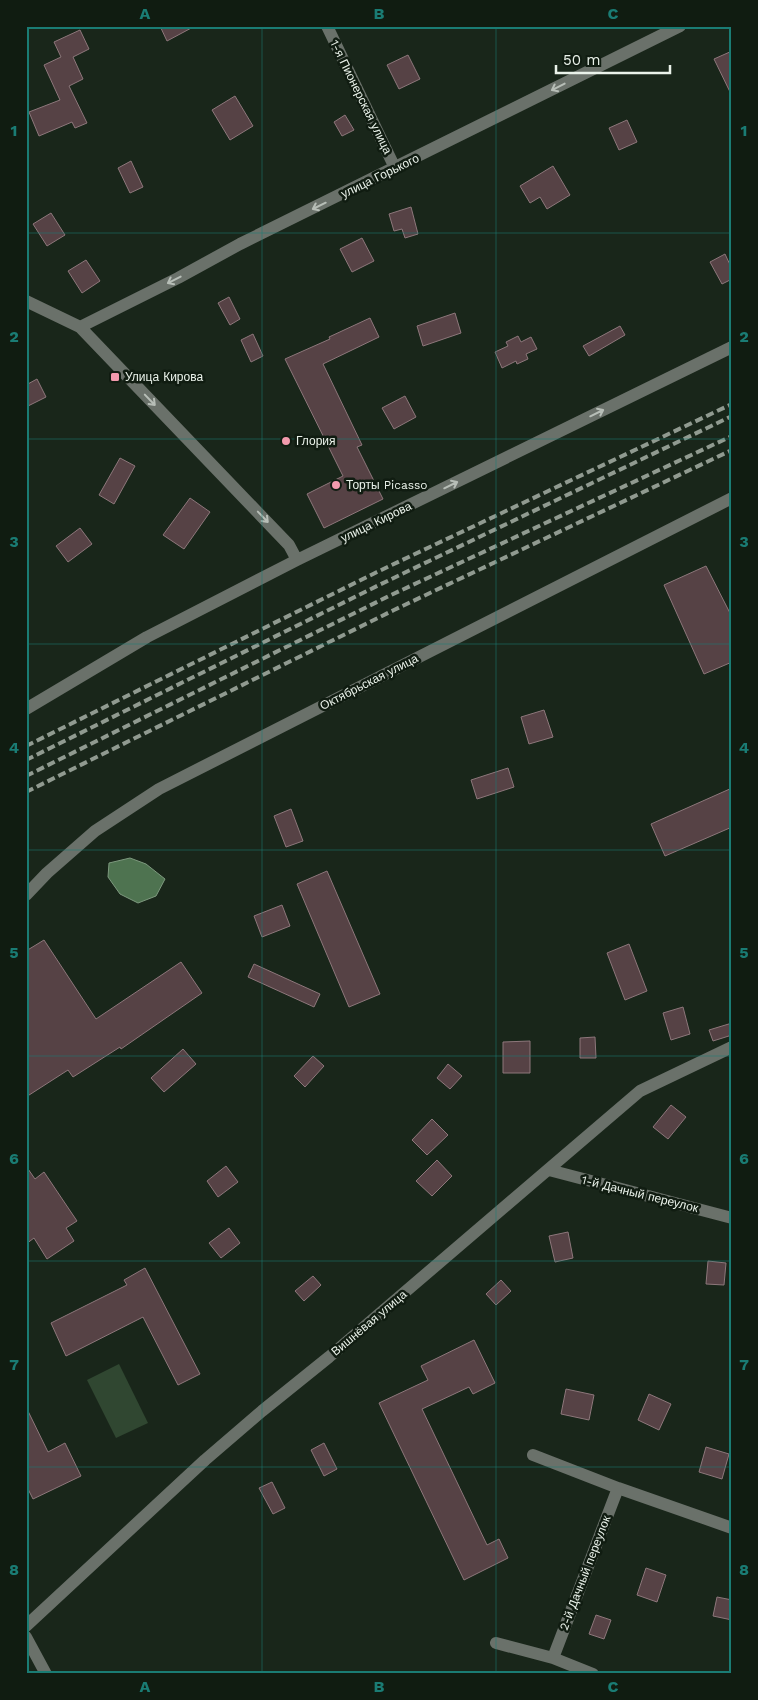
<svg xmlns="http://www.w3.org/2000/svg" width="758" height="1700" font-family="'Work Sans',sans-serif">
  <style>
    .green { fill: #304731 }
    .water { fill: #4e7350; stroke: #7d997e }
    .building { fill: #564245; stroke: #8d777b }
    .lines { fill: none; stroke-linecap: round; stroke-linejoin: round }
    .minor { stroke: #6a716a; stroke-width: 12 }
    .rail { stroke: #909a90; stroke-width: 4; stroke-dasharray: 8 4; stroke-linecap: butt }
    .oneway { stroke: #b7beb7 }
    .grid { fill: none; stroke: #1a7c74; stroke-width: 1; stroke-opacity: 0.55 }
    .poi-dot { fill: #f29aad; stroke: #101c11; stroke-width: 2 }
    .labels { text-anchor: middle; stroke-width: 5; stroke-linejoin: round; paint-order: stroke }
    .street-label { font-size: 12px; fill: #eaf2ea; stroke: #101c11 }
    .poi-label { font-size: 12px; fill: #eaf2ea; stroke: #101c11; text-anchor: start }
    .neatline { fill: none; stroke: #1a7c74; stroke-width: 2 }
    .grid-label { font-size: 16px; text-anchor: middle; font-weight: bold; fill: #1a7c74 }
  </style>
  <rect width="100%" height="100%" fill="#19261a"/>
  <path class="green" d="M 119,1364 L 148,1423 L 116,1438 L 87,1380 Z"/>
  <path class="water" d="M 130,858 L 146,864 L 165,879 L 156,896 L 138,903 L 120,894 L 108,877 L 109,863 Z"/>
  <path class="building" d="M 160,26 L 195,26 L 167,41 Z
    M 80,30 L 89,49 L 73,57 L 83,79 L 69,86 L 87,123 L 75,128 L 72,122 L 39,136 L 29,112 L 60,100 L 44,65 L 61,57 L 54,42 Z
    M 732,51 L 732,96 L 714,59 Z
    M 408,55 L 420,79 L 399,89 L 387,65 Z
    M 235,96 L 253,126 L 230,140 L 212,110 Z
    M 345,115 L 354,130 L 342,136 L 334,122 Z
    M 627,120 L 637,142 L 619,150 L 609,128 Z
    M 131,161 L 143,187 L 130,193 L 118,168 Z
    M 553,166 L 570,195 L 547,209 L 540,197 L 530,203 L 520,186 Z
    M 411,207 L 418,234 L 405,238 L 402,229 L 394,231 L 389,214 Z
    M 51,213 L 65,235 L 47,246 L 33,224 Z
    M 362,238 L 374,261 L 352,272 L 340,249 Z
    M 725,254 L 732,269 L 732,279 L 722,284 L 710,262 Z
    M 86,260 L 100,281 L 82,293 L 68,271 Z
    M 229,297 L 240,319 L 230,325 L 218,303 Z
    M 455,313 L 461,333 L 423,346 L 417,326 Z
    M 370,318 L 379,337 L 323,364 L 362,445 L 357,447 L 383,499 L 324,528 L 307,494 L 343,476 L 285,359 L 330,339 L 329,337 Z
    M 620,326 L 625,335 L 589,356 L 583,346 Z
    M 253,334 L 263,356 L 251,362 L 241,340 Z
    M 518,336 L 521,342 L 531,337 L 537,349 L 526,354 L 528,359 L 517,364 L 516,361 L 502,368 L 495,352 L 508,346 L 506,342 Z
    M 37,379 L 46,397 L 26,407 L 26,385 Z
    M 405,396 L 416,417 L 394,429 L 382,408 Z
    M 120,458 L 135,466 L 114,504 L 99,495 Z
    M 190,498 L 210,512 L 184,549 L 163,535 Z
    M 80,528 L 92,544 L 68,562 L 56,546 Z
    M 706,566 L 732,617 L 732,662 L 704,674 L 664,585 Z
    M 544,710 L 553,737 L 529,744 L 521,717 Z
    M 508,768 L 514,787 L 477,799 L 471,780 Z
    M 732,788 L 732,827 L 665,856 L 651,824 Z
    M 291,809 L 303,841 L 286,847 L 274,816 Z
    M 327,871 L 380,994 L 349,1007 L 297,884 Z
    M 282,905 L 290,926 L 262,937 L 254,916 Z
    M 44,940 L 96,1019 L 181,962 L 202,993 L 121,1049 L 120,1047 L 73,1077 L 68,1070 L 26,1097 L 26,951 Z
    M 629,944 L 647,991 L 625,1000 L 607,953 Z
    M 254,964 L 320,994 L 314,1007 L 248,977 Z
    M 683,1007 L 690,1034 L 671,1040 L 663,1013 Z
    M 732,1023 L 732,1035 L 713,1041 L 709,1030 Z
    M 595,1037 L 596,1058 L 580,1058 L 580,1038 Z
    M 530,1041 L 530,1073 L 503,1073 L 503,1042 Z
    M 183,1049 L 196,1064 L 164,1092 L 151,1078 Z
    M 313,1056 L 324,1066 L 305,1087 L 294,1076 Z
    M 448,1064 L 462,1076 L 450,1089 L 437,1078 Z
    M 671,1105 L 686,1117 L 668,1139 L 653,1127 Z
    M 432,1119 L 448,1135 L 427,1155 L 412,1140 Z
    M 437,1160 L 452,1176 L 432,1196 L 416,1181 Z
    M 26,1166 L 35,1179 L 44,1172 L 77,1221 L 66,1228 L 74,1241 L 47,1259 L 34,1238 L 26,1244 Z
    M 226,1166 L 238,1182 L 218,1197 L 207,1181 Z
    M 229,1228 L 240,1243 L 221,1258 L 209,1243 Z
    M 568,1232 L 573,1258 L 555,1262 L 549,1236 Z
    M 708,1261 L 726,1263 L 724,1285 L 706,1284 Z
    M 145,1268 L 200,1374 L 178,1385 L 143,1317 L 66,1356 L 51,1323 L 127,1285 L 124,1280 Z
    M 313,1276 L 321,1285 L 304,1301 L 295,1291 Z
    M 501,1280 L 511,1291 L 496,1305 L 486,1294 Z
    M 474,1340 L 495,1383 L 473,1394 L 469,1387 L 422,1409 L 487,1545 L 499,1539 L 508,1558 L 464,1580 L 379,1403 L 428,1380 L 421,1366 Z
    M 566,1389 L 594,1395 L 589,1420 L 561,1414 Z
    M 649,1394 L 671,1404 L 659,1430 L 638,1420 Z
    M 26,1407 L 48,1452 L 65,1443 L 81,1476 L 33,1499 L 26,1485 Z
    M 324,1443 L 337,1469 L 324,1476 L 311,1450 Z
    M 706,1447 L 729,1454 L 722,1479 L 699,1472 Z
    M 272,1482 L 285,1508 L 273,1514 L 259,1488 Z
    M 646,1568 L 666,1575 L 657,1602 L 637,1595 Z
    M 717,1597 L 732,1600 L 732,1620 L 713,1616 Z
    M 596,1615 L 611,1620 L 604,1639 L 589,1634 Z"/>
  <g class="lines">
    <path class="minor" d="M 327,26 L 395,168
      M 26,301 L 80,327 L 289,545 L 297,560
      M 80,327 L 178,278 L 240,244 L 680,26
      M 26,709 L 147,637 L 297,560 L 732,347
      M 26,895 L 47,873 L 95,831 L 159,789 L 732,498
      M 549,1170 L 732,1218
      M 533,1455 L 618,1488 L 732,1528
      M 26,1626 L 205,1460 L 262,1411 L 329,1357 L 640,1091 L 732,1047
      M 26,1637 L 46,1674
      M 496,1643 L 553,1658 L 593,1674
      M 553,1658 L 618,1488"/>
    <path class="rail" d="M 26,746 L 377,572 L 732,404
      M 26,760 L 379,585 L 732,416
      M 26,776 L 389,596 L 732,436
      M 26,792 L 394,610 L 732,450"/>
  </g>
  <defs><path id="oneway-shaft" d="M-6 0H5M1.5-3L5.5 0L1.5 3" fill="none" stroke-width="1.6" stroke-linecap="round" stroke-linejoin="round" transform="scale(1.25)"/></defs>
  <g class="oneway">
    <use href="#oneway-shaft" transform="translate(558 87) rotate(153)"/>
    <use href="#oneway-shaft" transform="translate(319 206) rotate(154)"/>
    <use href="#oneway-shaft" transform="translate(174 280) rotate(153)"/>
    <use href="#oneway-shaft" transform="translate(150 400) rotate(46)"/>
    <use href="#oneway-shaft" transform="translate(597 413) rotate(-26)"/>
    <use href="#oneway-shaft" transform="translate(451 485) rotate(-26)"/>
    <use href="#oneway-shaft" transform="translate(263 517) rotate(46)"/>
  </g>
  <path class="grid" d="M 262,26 L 262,1674M 496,26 L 496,1674M 26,233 L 732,233M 26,439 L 732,439M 26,644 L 732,644M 26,850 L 732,850M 26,1056 L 732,1056M 26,1261 L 732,1261M 26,1467 L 732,1467"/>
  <g class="poi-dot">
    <rect x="110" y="372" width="10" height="10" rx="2.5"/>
    <circle cx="286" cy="441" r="5"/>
    <circle cx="336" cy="485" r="5"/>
  </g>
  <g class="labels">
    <g class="street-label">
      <text transform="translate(361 97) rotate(64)" y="4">1-я Пионерская улица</text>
      <text transform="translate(380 176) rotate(-26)" y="4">улица Горького</text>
      <text transform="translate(376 522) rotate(-26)" y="4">улица Кирова</text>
      <text transform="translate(369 682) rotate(-27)" y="4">Октябрьская улица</text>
      <text transform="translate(640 1194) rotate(14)" y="4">1-й Дачный переулок</text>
      <text transform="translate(369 1323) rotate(-40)" y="4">Вишнёвая улица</text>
      <text transform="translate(585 1573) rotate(-69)" y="4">2-й Дачный переулок</text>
    </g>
    <g class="poi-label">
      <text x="125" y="381">Улица Кирова</text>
      <text x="296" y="445">Глория</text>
      <text x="346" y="489">Торты Picasso</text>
    </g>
  </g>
  <rect width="758" height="1700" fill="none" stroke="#101c11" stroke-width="55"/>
  <path d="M556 65v8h114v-8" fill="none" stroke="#eaf2ea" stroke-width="2.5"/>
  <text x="563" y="65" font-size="15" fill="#eaf2ea" stroke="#101c11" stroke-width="4" paint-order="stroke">50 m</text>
  <rect x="28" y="28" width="702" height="1644" class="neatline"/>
  <g class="grid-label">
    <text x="145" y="19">A</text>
    <text x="379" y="19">B</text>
    <text x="613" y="19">C</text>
    <text x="14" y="136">1</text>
    <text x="744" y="136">1</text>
    <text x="14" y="342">2</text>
    <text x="744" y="342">2</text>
    <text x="14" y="547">3</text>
    <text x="744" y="547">3</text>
    <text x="14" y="753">4</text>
    <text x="744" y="753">4</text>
    <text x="14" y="958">5</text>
    <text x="744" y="958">5</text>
    <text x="14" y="1164">6</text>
    <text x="744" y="1164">6</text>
    <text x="14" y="1370">7</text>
    <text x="744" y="1370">7</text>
    <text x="14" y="1575">8</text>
    <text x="744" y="1575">8</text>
    <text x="145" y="1692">A</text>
    <text x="379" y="1692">B</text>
    <text x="613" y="1692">C</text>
  </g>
</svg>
